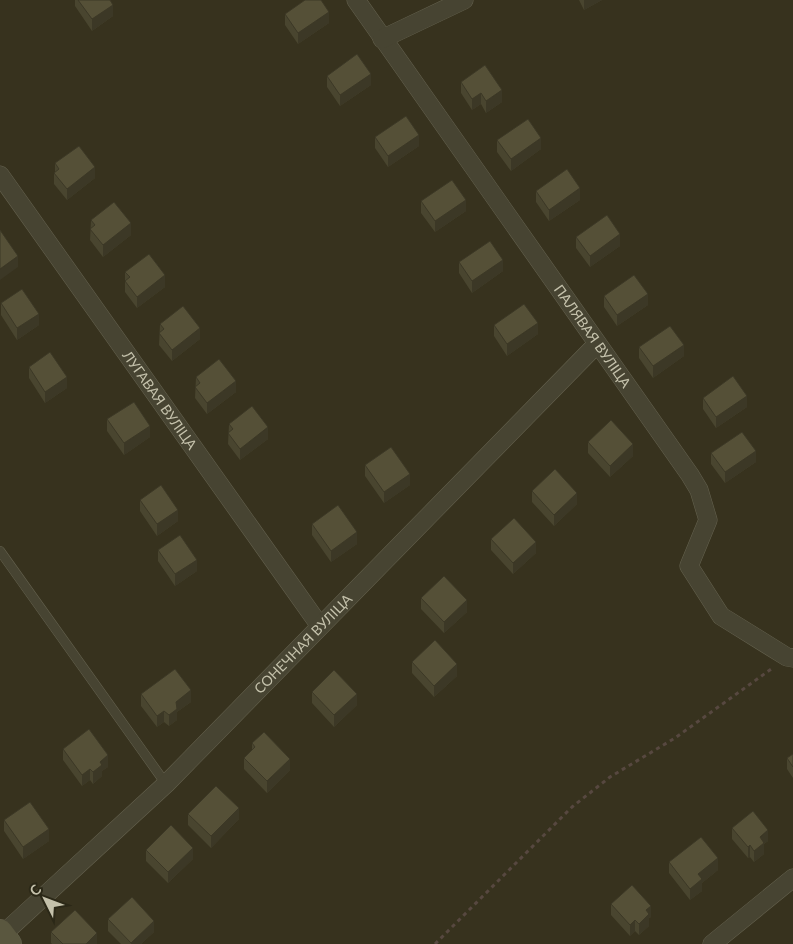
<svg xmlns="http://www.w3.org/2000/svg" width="793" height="944" font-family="Lato,sans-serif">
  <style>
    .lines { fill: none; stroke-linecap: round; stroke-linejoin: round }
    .lane-casing { stroke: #65624f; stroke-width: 10 }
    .street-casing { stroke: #65624f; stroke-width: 19 }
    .secondary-casing { stroke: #65624f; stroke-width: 26 }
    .path { stroke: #574840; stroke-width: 3; stroke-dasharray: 4 4; stroke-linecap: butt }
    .lane { stroke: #474432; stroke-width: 9 }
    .street { stroke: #474432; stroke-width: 18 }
    .secondary { stroke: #5a573f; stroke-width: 25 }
    .wall { fill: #49452f }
    .shaded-wall { fill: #3c3826 }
    .building { fill: #555037; stroke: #3c3826 }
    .labels { text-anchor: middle; stroke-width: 4; stroke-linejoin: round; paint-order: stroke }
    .street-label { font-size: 14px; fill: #c4c1ab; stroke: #2b2817 }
  </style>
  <rect width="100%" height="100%" fill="#37321e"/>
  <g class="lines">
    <g class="lane-casing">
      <path id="lane" d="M 0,551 L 166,784"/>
    </g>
    <g class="street-casing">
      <g id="street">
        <path id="s1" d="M 356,0 L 690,475 L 699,490 L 708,520 L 689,566 L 721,616 L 787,657 L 793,658"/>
        <path d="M 382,39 L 464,0"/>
        <path id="s2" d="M 0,175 L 320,626"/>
        <path id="s3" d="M 2,935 L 166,784 L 597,344"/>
        <path d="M 712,944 L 793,878"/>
      </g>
    </g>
    <g class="secondary-casing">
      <path id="secondary" d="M 0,932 L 9,944"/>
    </g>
    <path class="path" d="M 435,944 L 572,807 L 610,777 L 675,738 L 774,667"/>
    <use href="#lane" class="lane"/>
    <use href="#street" class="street"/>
    <use href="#secondary" class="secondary"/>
  </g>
  <path class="wall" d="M 75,0 L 110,0 L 113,16 L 92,31 L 75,6 Z
    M 579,0 L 602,0 L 584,10 Z
    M 285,14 L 329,23 L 298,44 L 285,25 Z
    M 327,76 L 371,85 L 340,106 L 327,87 Z
    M 461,82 L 502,102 L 486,113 L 481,104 L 472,110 L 461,93 Z
    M 375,137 L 419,146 L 388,167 L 375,148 Z
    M 497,140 L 541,149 L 511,171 L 497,152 Z
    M 55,163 L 95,178 L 67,200 L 54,184 L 54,173 L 55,172 Z
    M 536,191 L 580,200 L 549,221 L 536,202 Z
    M 421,201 L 466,211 L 435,232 L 421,213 Z
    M 91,220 L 131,235 L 103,257 L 90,240 Z
    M 576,237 L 620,246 L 590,267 L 576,248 Z
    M 459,262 L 503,271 L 472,293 L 459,273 Z
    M 125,272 L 165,287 L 137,308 L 125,292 Z
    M 604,296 L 648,305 L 617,326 L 604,307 Z
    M 1,303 L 39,325 L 17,340 L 1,315 Z
    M 160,324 L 200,339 L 172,361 L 159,345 Z
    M 494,325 L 538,334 L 507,356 L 494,336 Z
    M 639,347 L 684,356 L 653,378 L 639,358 Z
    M 29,367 L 67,388 L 45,403 L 29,378 Z
    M 196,377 L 236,392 L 207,414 L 195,398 Z
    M 703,398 L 747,407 L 716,428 L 703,409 Z
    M 107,419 L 150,437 L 124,455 L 107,431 Z
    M 229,424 L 268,439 L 240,460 L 228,444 Z
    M 588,442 L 633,456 L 610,477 L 588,453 Z
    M 711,453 L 756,462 L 725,483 L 711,464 Z
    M 365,465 L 410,485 L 384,503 L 365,476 Z
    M 532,491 L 577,504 L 554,526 L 532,502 Z
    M 140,500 L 178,521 L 157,536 L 140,511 Z
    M 312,524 L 357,544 L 331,562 L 312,535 Z
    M 491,539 L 536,553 L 513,574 L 491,550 Z
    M 158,550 L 197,571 L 175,586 L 158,561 Z
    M 421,598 L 467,612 L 444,633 L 421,609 Z
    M 412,662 L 457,676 L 434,697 L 412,673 Z
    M 312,692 L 357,705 L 334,727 L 312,703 Z
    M 141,694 L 191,702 L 177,712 L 177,720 L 169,726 L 164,722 L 157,727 L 141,706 Z
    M 252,743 L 290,770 L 267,793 L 244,769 L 244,758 L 252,750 Z
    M 63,749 L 108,767 L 102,771 L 102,776 L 93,784 L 90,780 L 82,786 L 63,760 Z
    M 793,754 L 793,778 L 787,769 L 787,758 Z
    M 188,814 L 239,819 L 211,848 L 188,825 Z
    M 4,820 L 49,841 L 23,859 L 4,831 Z
    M 732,828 L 768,841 L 764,844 L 764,854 L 754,862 L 750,857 L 748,858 L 732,839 Z
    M 146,850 L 193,859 L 168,883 L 146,861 Z
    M 669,862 L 718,870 L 702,883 L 702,891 L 690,900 L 669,873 Z
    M 611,904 L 651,917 L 649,918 L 649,926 L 639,935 L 635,931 L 630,936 L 611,915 Z
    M 108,919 L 154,932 L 141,944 L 121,944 L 108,931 Z
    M 51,932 L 97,944 L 52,944 L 51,943 Z"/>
  <path class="shaded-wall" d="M 584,0 L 602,0 L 584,10 Z
    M 113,5 L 113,16 L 92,31 L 92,19 Z
    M 329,12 L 329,23 L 298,44 L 298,33 Z
    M 371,74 L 371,85 L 340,106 L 340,95 Z
    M 502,90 L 502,102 L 486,113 L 486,101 Z
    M 481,93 L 481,104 L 472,110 L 472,99 Z
    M 419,135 L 419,146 L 388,167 L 388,156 Z
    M 541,138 L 541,149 L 511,171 L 511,159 Z
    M 95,167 L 95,178 L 67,200 L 67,189 Z
    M 580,188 L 580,200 L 549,221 L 549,210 Z
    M 466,200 L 466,211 L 435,232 L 435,221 Z
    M 131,223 L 131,235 L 103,257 L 103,245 Z
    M 620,234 L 620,246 L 590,267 L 590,256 Z
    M 18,256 L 18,267 L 0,280 L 0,269 Z
    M 503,260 L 503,271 L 472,293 L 472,281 Z
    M 165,275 L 165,287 L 137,308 L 137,297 Z
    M 648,294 L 648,305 L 617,326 L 617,315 Z
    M 39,314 L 39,325 L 17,340 L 17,328 Z
    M 538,323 L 538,334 L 507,356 L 507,344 Z
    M 200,328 L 200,339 L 172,361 L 172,350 Z
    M 684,345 L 684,356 L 653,378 L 653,366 Z
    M 67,377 L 67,388 L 45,403 L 45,392 Z
    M 236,381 L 236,392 L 207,414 L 207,403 Z
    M 747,396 L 747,407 L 716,428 L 716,417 Z
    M 150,426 L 150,437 L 124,455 L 124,443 Z
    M 268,427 L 268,439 L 240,460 L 240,449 Z
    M 633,444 L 633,456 L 610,477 L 610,466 Z
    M 756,451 L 756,462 L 725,483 L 725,472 Z
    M 410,474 L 410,485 L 384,503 L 384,492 Z
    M 577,493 L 577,504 L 554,526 L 554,515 Z
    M 178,510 L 178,521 L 157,536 L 157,524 Z
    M 357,532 L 357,544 L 331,562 L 331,551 Z
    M 536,542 L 536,553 L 513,574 L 513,563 Z
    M 197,560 L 197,571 L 175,586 L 175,574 Z
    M 467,600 L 467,612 L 444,633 L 444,622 Z
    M 457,664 L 457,676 L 434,697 L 434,686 Z
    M 191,690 L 191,702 L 177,712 L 177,720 L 169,726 L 169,715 L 176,702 Z
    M 357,694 L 357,705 L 334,727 L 334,715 Z
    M 164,711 L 164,722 L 157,727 L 157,716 Z
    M 108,755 L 108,767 L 102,771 L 102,776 L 93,784 L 93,772 L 100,762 Z
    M 290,759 L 290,770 L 267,793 L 267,781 Z
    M 90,769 L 90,780 L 82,786 L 82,775 Z
    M 239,808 L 239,819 L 211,848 L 211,836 Z
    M 49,829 L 49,841 L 23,859 L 23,847 Z
    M 768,830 L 768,841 L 764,844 L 764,854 L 754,862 L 754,851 L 760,837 Z
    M 750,845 L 750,857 L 748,858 L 748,847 Z
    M 193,848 L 193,859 L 168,883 L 168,872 Z
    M 718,858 L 718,870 L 702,883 L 702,891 L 690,900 L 690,889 L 698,874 Z
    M 651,906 L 651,917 L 649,918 L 649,926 L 639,935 L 639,924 L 646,910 Z
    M 635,920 L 635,931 L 630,936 L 630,925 Z
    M 154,921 L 154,932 L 141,944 L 131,944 L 131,943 Z
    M 97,933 L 97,944 L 86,944 Z"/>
  <path class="building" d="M 78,0 L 110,0 L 113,5 L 92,19 Z
    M 305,0 L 321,0 L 329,12 L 298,33 L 285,14 Z
    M 357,54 L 371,74 L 340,95 L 327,76 Z
    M 485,65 L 502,90 L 486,101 L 481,93 L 472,99 L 461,82 Z
    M 406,116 L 419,135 L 388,156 L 375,137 Z
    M 528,119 L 541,138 L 511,159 L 497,140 Z
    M 79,146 L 95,167 L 67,189 L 54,173 L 59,169 L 55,163 Z
    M 567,169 L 580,188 L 549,210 L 536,191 Z
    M 452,180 L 466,200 L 435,221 L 421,201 Z
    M 114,202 L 131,223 L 103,245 L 90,229 L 95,225 L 91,220 Z
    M 607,215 L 620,234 L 590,256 L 576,237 Z
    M 0,230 L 18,256 L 0,269 Z
    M 490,241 L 503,260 L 472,281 L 459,262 Z
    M 149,254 L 165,275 L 137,297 L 125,281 L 130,277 L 125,272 Z
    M 634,275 L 648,294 L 617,315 L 604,296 Z
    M 22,289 L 39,314 L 17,328 L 1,303 Z
    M 524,304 L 538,323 L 507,344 L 494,325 Z
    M 183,306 L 200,328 L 172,350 L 159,333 L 164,329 L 160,324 Z
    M 670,326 L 684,345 L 653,366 L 639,347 Z
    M 50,352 L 67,377 L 45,392 L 29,367 Z
    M 219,359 L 236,381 L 207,403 L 195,387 L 200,383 L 196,377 Z
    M 733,376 L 747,396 L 716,417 L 703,398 Z
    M 134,402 L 150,426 L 124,443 L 107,419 Z
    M 252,406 L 268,427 L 240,449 L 228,433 L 233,429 L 229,424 Z
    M 611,420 L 633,444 L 610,466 L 588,442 Z
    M 742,432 L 756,451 L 725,472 L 711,453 Z
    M 391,447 L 410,474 L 384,492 L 365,465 Z
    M 555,469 L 577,493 L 554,515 L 532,491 Z
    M 161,485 L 178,510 L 157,524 L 140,500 Z
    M 338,505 L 357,532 L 331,551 L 312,524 Z
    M 514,518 L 536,542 L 513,563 L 491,539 Z
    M 180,535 L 197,560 L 175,574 L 158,550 Z
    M 444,576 L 467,600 L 444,622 L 421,598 Z
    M 435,640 L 457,664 L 434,686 L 412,662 Z
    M 175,669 L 191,690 L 176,702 L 177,709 L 169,715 L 164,711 L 157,716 L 141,694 Z
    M 334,670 L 357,694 L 334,715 L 312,692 Z
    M 89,729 L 108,755 L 100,762 L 102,765 L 93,772 L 90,769 L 82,775 L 63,749 Z
    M 264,732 L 290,759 L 267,781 L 244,758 L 255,747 L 252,743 Z
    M 793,754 L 793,767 L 787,758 Z
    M 216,786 L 239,808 L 211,836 L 188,814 Z
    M 30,802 L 49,829 L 23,847 L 4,820 Z
    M 753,811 L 768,830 L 760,837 L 764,843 L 754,851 L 750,845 L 748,847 L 732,828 Z
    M 171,825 L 193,848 L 168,872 L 146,850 Z
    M 701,837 L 718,858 L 698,874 L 702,879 L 690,889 L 669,862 Z
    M 632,885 L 651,906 L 646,910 L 649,914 L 639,924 L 635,920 L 630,925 L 611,904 Z
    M 132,897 L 154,921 L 131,943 L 108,919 Z
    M 75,910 L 97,933 L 86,944 L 63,944 L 51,932 Z"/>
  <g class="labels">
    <g class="street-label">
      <text dy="5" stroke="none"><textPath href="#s1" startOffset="411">ПАЛЯВАЯ ВУЛІЦА</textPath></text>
      <text dy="5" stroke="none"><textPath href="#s2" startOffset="276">ЛУГАВАЯ ВУЛІЦА</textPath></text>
      <text dy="5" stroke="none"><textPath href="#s3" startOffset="419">СОНЕЧНАЯ ВУЛІЦА</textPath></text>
    </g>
  </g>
  <g transform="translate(45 899) rotate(312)" stroke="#2b2817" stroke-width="4" paint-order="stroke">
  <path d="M0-4L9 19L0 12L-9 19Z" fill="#c4c1ab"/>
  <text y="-8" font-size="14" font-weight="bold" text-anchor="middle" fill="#c4c1ab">С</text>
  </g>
</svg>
